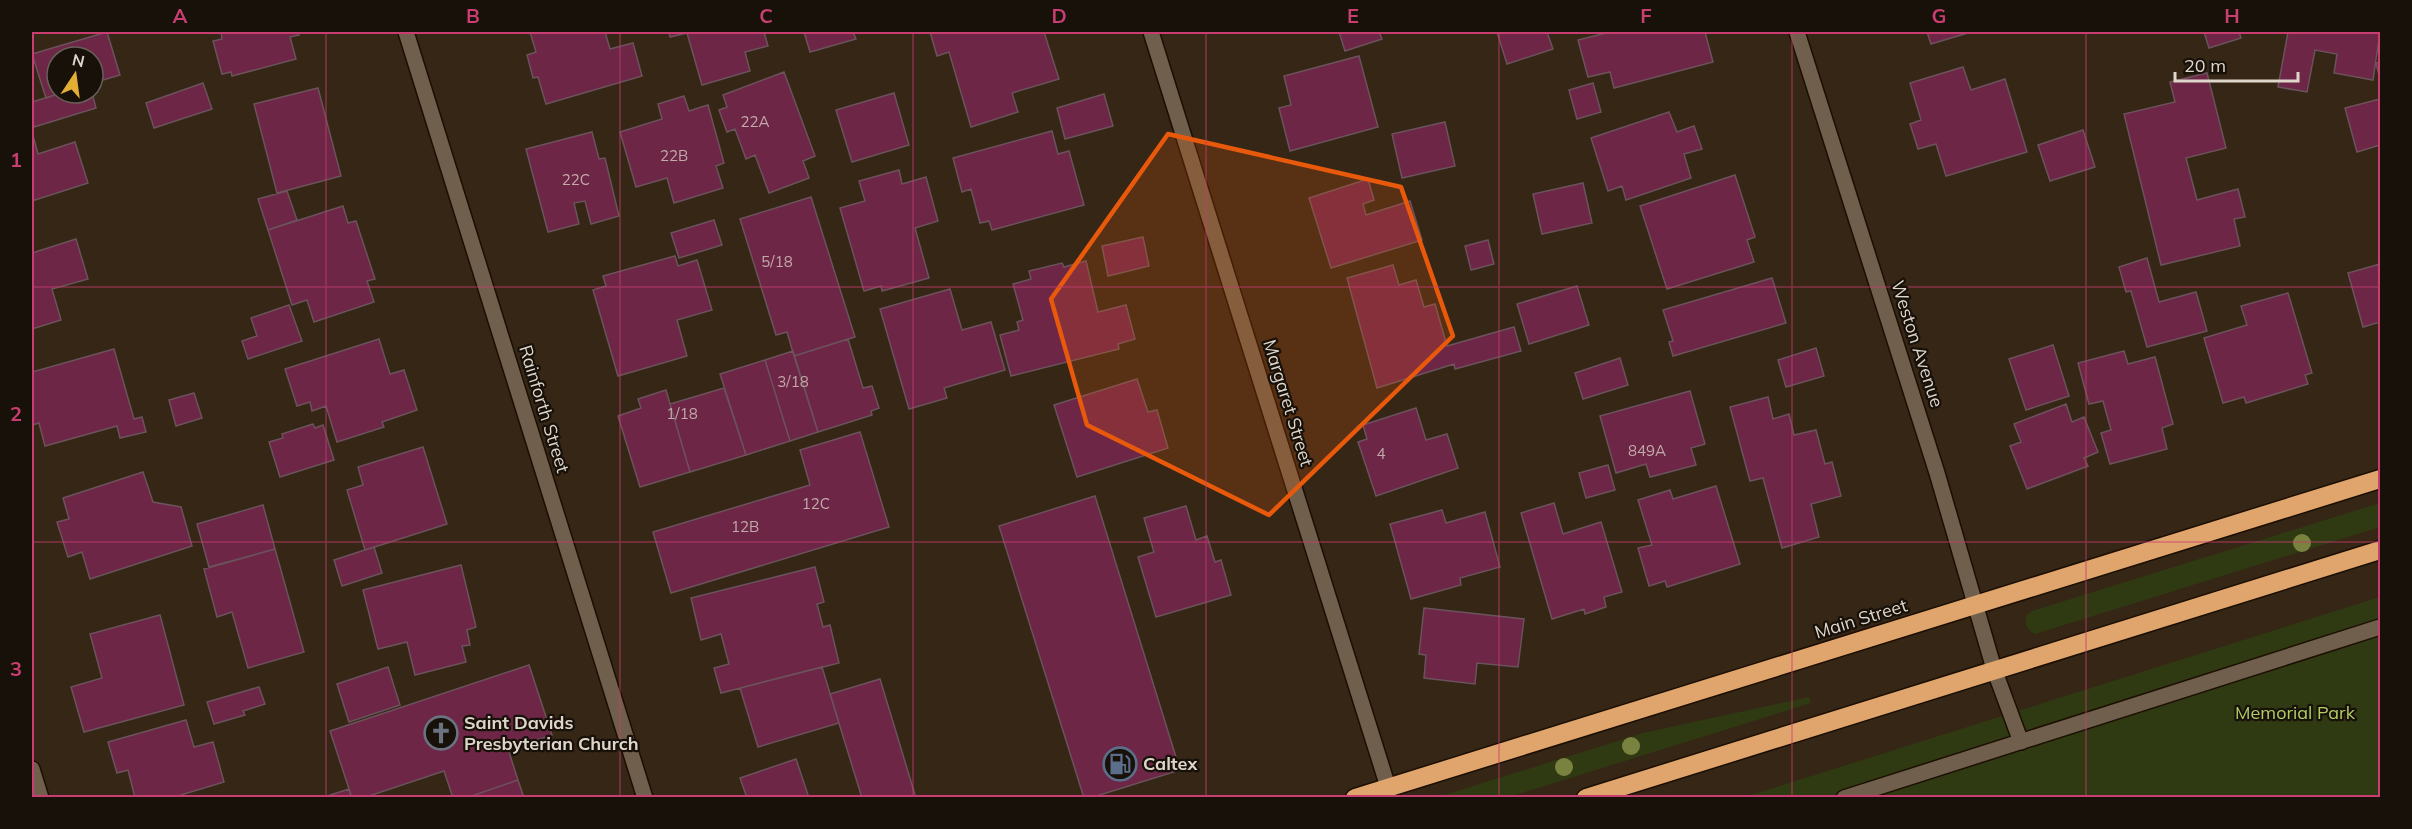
<svg xmlns="http://www.w3.org/2000/svg" width="2412" height="829" font-family="Mulish,sans-serif">
  <style>
    .green { fill: #303a12 }
    .building { fill: #6d2646; stroke: #6b525b; stroke-width: 1.5 }
    .lines { fill: none; stroke-linecap: round; stroke-linejoin: round }
    .minor-casing { stroke: #1c0f02; stroke-width: 18 }
    .highway-casing { stroke: #1c0f02; stroke-width: 21 }
    .minor { stroke: #6f5f4c; stroke-width: 15 }
    .highway { stroke: #e0a46d; stroke-width: 18 }
    .tree { fill: #7a8240 }
    .marked { fill: #e8590c; fill-opacity: 0.2; stroke: #e8590c; stroke-width: 4.5; stroke-linejoin: round }
    .grid { fill: none; stroke: #c83e71; stroke-width: 1.5; stroke-opacity: 0.55 }
    .labels { text-anchor: middle; stroke-width: 4.5; stroke-linejoin: round; paint-order: stroke }
    .number-label { font-size: 15px; fill: #c2aaaa }
    .street-label { font-size: 18px; fill: #dfd6cb; stroke: #17110a }
    .park-label { font-size: 18px; fill: #b2cd62; stroke: #17110a }
    .poi-label { font-size: 18px; font-weight: bold; fill: #dfd6cb; stroke: #17110a; text-anchor: start }
    .neatline { fill: none; stroke: #c83e71; stroke-width: 2 }
    .grid-label { font-size: 20px; text-anchor: middle; font-weight: bold; fill: #c83e71 }
  </style>
  <rect width="100%" height="100%" fill="#352616"/>
  <path class="green" d="M 2380,503 L 2380,527 L 2035,634 C 2027,630 2024,624 2027,615 L 2032,611 Z
    M 2380,597 L 2380,797 L 1745,797 Z
    M 1809,697 L 1811,703 L 1509,797 L 1438,797 L 1643,733 Z"/>
  <path class="building" d="M 107,32 L 120,75 L 93,83 L 93,57 L 57,57 L 57,93 L 61,93 L 46,98 L 32,54 Z
    M 221,32 L 298,32 L 299,35 L 290,37 L 296,59 L 232,76 L 231,72 L 222,74 L 213,41 L 222,39 Z
    M 530,32 L 605,32 L 610,49 L 633,43 L 642,76 L 546,104 L 538,77 L 533,78 L 527,55 L 536,52 Z
    M 669,32 L 764,32 L 768,46 L 745,52 L 750,71 L 702,85 L 687,33 L 670,37 Z
    M 804,32 L 853,32 L 856,39 L 810,52 Z
    M 930,32 L 1044,32 L 1059,79 L 1012,93 L 1018,112 L 971,127 L 949,52 L 937,56 Z
    M 1339,32 L 1379,32 L 1382,39 L 1345,51 Z
    M 1497,32 L 1547,32 L 1553,49 L 1507,64 Z
    M 1610,32 L 1705,32 L 1713,62 L 1614,88 L 1610,72 L 1588,77 L 1578,40 Z
    M 1927,32 L 1971,32 L 1931,44 Z
    M 2204,32 L 2239,32 L 2241,38 L 2209,48 Z
    M 2288,32 L 2380,32 L 2373,80 L 2334,73 L 2337,54 L 2315,50 L 2307,92 L 2278,87 Z
    M 1359,56 L 1378,127 L 1290,151 L 1279,108 L 1291,105 L 1284,76 Z
    M 2380,62 L 2380,79 L 2376,63 Z
    M 1963,67 L 1971,90 L 2005,79 L 2027,152 L 1946,176 L 1936,144 L 1918,149 L 1910,124 L 1921,120 L 1910,83 Z
    M 784,72 L 815,156 L 803,161 L 809,178 L 769,193 L 755,155 L 746,159 L 735,129 L 727,132 L 719,110 L 727,107 L 723,95 Z
    M 2207,73 L 2226,148 L 2186,158 L 2197,200 L 2238,189 L 2245,217 L 2234,219 L 2240,246 L 2161,265 L 2124,114 L 2175,102 L 2170,82 Z
    M 203,83 L 212,109 L 154,128 L 146,103 Z
    M 1593,83 L 1601,112 L 1577,119 L 1569,90 Z
    M 318,88 L 341,176 L 277,193 L 254,104 Z
    M 61,93 L 92,93 L 96,108 L 34,127 L 32,119 L 32,102 Z
    M 894,93 L 909,145 L 852,162 L 836,110 Z
    M 1104,94 L 1113,126 L 1065,139 L 1057,108 Z
    M 684,96 L 689,111 L 708,105 L 724,163 L 716,166 L 723,188 L 674,203 L 667,178 L 636,187 L 620,132 L 662,119 L 658,104 Z
    M 2380,99 L 2380,145 L 2357,152 L 2345,108 Z
    M 1669,112 L 1677,132 L 1694,126 L 1702,149 L 1684,154 L 1691,178 L 1626,200 L 1622,186 L 1608,191 L 1591,138 Z
    M 1445,122 L 1455,166 L 1402,178 L 1392,134 Z
    M 2083,130 L 2095,167 L 2050,181 L 2038,145 Z
    M 1052,131 L 1058,154 L 1069,151 L 1084,205 L 992,230 L 989,221 L 980,223 L 971,189 L 962,192 L 953,158 Z
    M 32,132 L 38,154 L 75,142 L 88,183 L 32,201 Z
    M 592,132 L 599,159 L 605,158 L 619,216 L 591,224 L 585,201 L 574,203 L 579,224 L 548,232 L 526,149 Z
    M 899,170 L 902,184 L 926,177 L 938,221 L 915,228 L 929,278 L 882,291 L 881,286 L 864,291 L 840,208 L 865,201 L 859,181 Z
    M 1735,175 L 1755,237 L 1747,240 L 1754,262 L 1667,289 L 1640,206 Z
    M 1368,179 L 1374,200 L 1363,204 L 1366,215 L 1410,201 L 1422,240 L 1331,268 L 1309,198 Z
    M 1583,183 L 1592,223 L 1542,234 L 1533,194 Z
    M 287,191 L 297,220 L 268,230 L 258,199 Z
    M 811,197 L 855,337 L 794,356 L 787,332 L 776,335 L 740,219 Z
    M 343,206 L 348,223 L 356,221 L 375,279 L 367,281 L 374,302 L 314,322 L 307,300 L 292,305 L 268,230 Z
    M 714,220 L 722,245 L 679,258 L 671,233 Z
    M 1143,237 L 1149,266 L 1108,276 L 1102,246 Z
    M 76,239 L 88,279 L 52,289 L 61,320 L 32,329 L 32,253 Z
    M 1488,240 L 1494,264 L 1471,270 L 1465,246 Z
    M 675,256 L 678,266 L 697,260 L 712,310 L 677,320 L 687,356 L 618,376 L 593,290 L 606,286 L 603,276 Z
    M 2147,258 L 2159,302 L 2196,292 L 2207,331 L 2147,347 L 2131,291 L 2126,292 L 2119,267 Z
    M 1086,261 L 1098,312 L 1126,305 L 1135,339 L 1118,344 L 1119,349 L 1011,376 L 1000,335 L 1019,330 L 1017,322 L 1023,320 L 1013,284 L 1031,279 L 1029,271 L 1062,263 L 1064,267 Z
    M 2380,264 L 2380,322 L 2363,327 L 2348,273 Z
    M 1393,265 L 1399,285 L 1416,280 L 1424,307 L 1435,304 L 1447,346 L 1514,327 L 1521,351 L 1455,369 L 1454,364 L 1377,388 L 1347,278 Z
    M 1772,278 L 1786,323 L 1673,356 L 1669,342 L 1673,341 L 1663,310 Z
    M 1577,286 L 1589,325 L 1529,344 L 1517,304 Z
    M 950,289 L 962,330 L 991,322 L 1005,370 L 944,388 L 947,398 L 909,409 L 880,309 Z
    M 2288,293 L 2312,373 L 2305,375 L 2308,384 L 2246,403 L 2244,397 L 2223,403 L 2204,338 L 2247,325 L 2241,306 Z
    M 289,305 L 302,341 L 248,359 L 242,341 L 257,336 L 251,318 Z
    M 379,339 L 390,374 L 404,370 L 417,410 L 382,422 L 384,427 L 337,442 L 326,406 L 312,411 L 310,402 L 297,406 L 285,369 Z
    M 848,339 L 863,388 L 872,386 L 879,408 L 871,411 L 872,415 L 818,432 L 794,356 Z
    M 2053,345 L 2069,396 L 2026,410 L 2009,359 Z
    M 1816,348 L 1824,376 L 1786,387 L 1778,360 Z
    M 114,349 L 134,419 L 142,417 L 146,432 L 120,438 L 117,426 L 45,446 L 39,423 L 32,425 L 32,372 Z
    M 793,351 L 818,432 L 790,441 L 765,360 Z
    M 2124,351 L 2128,364 L 2155,357 L 2173,424 L 2162,428 L 2167,449 L 2110,464 L 2101,433 L 2111,430 L 2103,401 L 2089,404 L 2078,363 Z
    M 1620,358 L 1628,385 L 1583,399 L 1575,373 Z
    M 765,360 L 790,441 L 746,455 L 720,374 Z
    M 1137,379 L 1148,412 L 1157,410 L 1168,448 L 1077,477 L 1054,405 Z
    M 724,388 L 746,455 L 690,472 L 670,404 Z
    M 666,390 L 690,472 L 640,487 L 618,416 L 641,408 L 638,399 Z
    M 1690,391 L 1705,444 L 1691,448 L 1696,465 L 1650,477 L 1646,464 L 1616,473 L 1600,416 Z
    M 194,393 L 202,418 L 176,426 L 169,400 Z
    M 1768,397 L 1773,419 L 1789,414 L 1794,435 L 1816,430 L 1825,464 L 1832,462 L 1841,496 L 1811,504 L 1819,537 L 1782,548 L 1763,478 L 1750,481 L 1730,407 Z
    M 2066,404 L 2072,422 L 2084,417 L 2098,452 L 2084,458 L 2088,466 L 2027,489 L 2010,446 L 2021,442 L 2014,424 Z
    M 1416,408 L 1426,440 L 1447,434 L 1458,468 L 1376,496 L 1358,442 L 1367,439 L 1363,425 Z
    M 313,424 L 315,428 L 323,425 L 334,460 L 280,477 L 269,442 L 283,438 L 282,434 Z
    M 860,432 L 889,527 L 671,593 L 653,532 L 810,485 L 800,450 Z
    M 423,447 L 447,524 L 365,550 L 347,490 L 363,485 L 358,467 Z
    M 1608,465 L 1615,490 L 1586,498 L 1579,473 Z
    M 143,472 L 153,502 L 181,507 L 192,546 L 90,579 L 82,552 L 68,557 L 57,522 L 69,519 L 63,498 Z
    M 1716,486 L 1740,564 L 1667,587 L 1665,581 L 1649,586 L 1638,548 L 1652,545 L 1638,500 L 1670,490 L 1673,499 Z
    M 1095,496 L 1180,770 L 1090,798 L 1084,798 L 999,526 Z
    M 1554,503 L 1563,534 L 1601,522 L 1622,592 L 1604,597 L 1606,607 L 1585,614 L 1584,609 L 1552,619 L 1521,513 Z
    M 263,505 L 275,549 L 209,567 L 197,524 Z
    M 1186,506 L 1196,540 L 1207,536 L 1215,562 L 1221,560 L 1231,595 L 1156,617 L 1138,557 L 1154,552 L 1144,518 Z
    M 1442,510 L 1446,523 L 1485,512 L 1500,567 L 1460,578 L 1461,585 L 1411,599 L 1390,524 Z
    M 374,547 L 382,573 L 342,586 L 334,560 Z
    M 275,549 L 304,652 L 248,668 L 232,612 L 217,617 L 204,569 Z
    M 461,565 L 476,627 L 467,630 L 470,645 L 462,646 L 466,662 L 415,675 L 407,642 L 378,649 L 363,590 Z
    M 815,567 L 824,602 L 817,604 L 823,627 L 830,625 L 839,663 L 721,693 L 714,668 L 729,664 L 721,634 L 701,640 L 691,598 Z
    M 1424,608 L 1524,619 L 1518,667 L 1477,663 L 1475,684 L 1424,678 L 1426,655 L 1419,654 Z
    M 160,615 L 184,705 L 84,732 L 71,687 L 102,678 L 90,634 Z
    M 529,665 L 552,735 L 508,749 L 518,780 L 466,798 L 453,798 L 444,771 L 363,798 L 352,798 L 330,731 Z
    M 388,667 L 400,705 L 349,722 L 337,684 Z
    M 822,667 L 839,723 L 758,747 L 740,688 Z
    M 880,679 L 916,798 L 862,798 L 830,694 Z
    M 259,687 L 265,704 L 243,711 L 245,715 L 214,724 L 207,702 Z
    M 186,720 L 194,747 L 213,742 L 224,782 L 171,798 L 135,798 L 128,770 L 117,773 L 108,742 Z
    M 796,759 L 809,798 L 747,798 L 740,778 Z
    M 518,780 L 524,798 L 466,798 Z
    M 349,789 L 351,798 L 321,798 Z"/>
  <g class="lines">
    <g class="minor-casing">
      <path id="minor" d="M 406,32 L 645,798
        M 1151,32 L 1388,787
        M 1797,32 L 1937,473 L 1994,669 L 2021,742
        M 32,769 L 41,798
        M 1844,798 L 2380,627"/>
    </g>
    <g class="highway-casing">
      <path id="highway" d="M 1355,798 L 2380,479
        M 1586,798 L 2380,550"/>
    </g>
    <use href="#minor" class="minor"/>
    <use href="#highway" class="highway"/>
  </g>
  <g class="tree">
    <circle cx="2302" cy="543" r="9"/>
    <circle cx="1631" cy="746" r="9"/>
    <circle cx="1564" cy="767" r="9"/>
  </g>
  <path class="marked" d="M 1168,134 L 1401,187 L 1453,336 L 1269,515 L 1087,425 L 1051,299 Z"/>
  <path class="grid" d="M 326,32 L 326,798M 620,32 L 620,798M 913,32 L 913,798M 1206,32 L 1206,798M 1499,32 L 1499,798M 1792,32 L 1792,798M 2086,32 L 2086,798M 32,287 L 2380,287M 32,542 L 2380,542"/>
  <defs>
    <g id="church-ring" transform="scale(1.725)"><circle r="9.5" fill="#17110a" stroke="#6b7280" stroke-width="1.5"/><path d="M-1.2-6h2.4v3.5h3.3v2.4h-3.3V6h-2.4V-.1h-3.3v-2.4h3.3Z" fill="#6b7280"/></g>
    <g id="fuel-ring" transform="scale(1.725)"><circle r="9.5" fill="#17110a" stroke="#5c6f8a" stroke-width="1.5"/><path d="M-5.5-6h7V0h2V4h1.3V-2.5L3-4.5l.8-.8L6-3V5H2.5V1h-1V6h-7ZM-4.2-4.7v3.2H.2V-4.7Z" fill="#5c6f8a"/></g>
  </defs>
  <g fill-rule="evenodd">
    <use href="#church-ring" x="441" y="733"/>
    <use href="#fuel-ring" x="1120" y="764"/>
  </g>
  <g class="labels">
    <g class="number-label">
      <text x="755" y="127">22A</text>
      <text x="674" y="161">22B</text>
      <text x="576" y="185">22C</text>
      <text x="777" y="267">5/18</text>
      <text x="793" y="387">3/18</text>
      <text x="682" y="419">1/18</text>
      <text x="1647" y="456">849A</text>
      <text x="1381" y="459">4</text>
      <text x="816" y="509">12C</text>
      <text x="745" y="532">12B</text>
    </g>
    <g class="street-label">
      <text transform="translate(1917 344) rotate(72)" y="6">Weston Avenue</text>
      <text transform="translate(1288 403) rotate(73)" y="6">Margaret Street</text>
      <text transform="translate(544 409) rotate(73)" y="6">Rainforth Street</text>
      <text transform="translate(1861 619) rotate(-17)" y="6">Main Street</text>
    </g>
    <g class="park-label">
      <text x="2295" y="719">Memorial Park</text>
    </g>
    <g class="poi-label">
      <text x="464" y="729">Saint Davids<tspan x="464" dy="21">Presbyterian Church</tspan></text>
      <text x="1143" y="770">Caltex</text>
    </g>
  </g>
  <rect width="2412" height="829" fill="none" stroke="#17110a" stroke-width="66"/>
  <g transform="translate(75 75) rotate(13)"><circle r="28" fill="#17110a" stroke="#676057" stroke-width="1.5"/>
  <path d="M0-4.5L10 22L0 15L-10 22Z" fill="#e2af34"/>
  <text y="-9" font-size="16" font-weight="bold" text-anchor="middle" fill="#dfd6cb">N</text>
  </g>
  <path d="M2175 72v9h123v-9" fill="none" stroke="#dfd6cb" stroke-width="3"/>
  <text x="2184" y="72" font-size="18" fill="#dfd6cb" stroke="#17110a" stroke-width="4.5" paint-order="stroke">20 m</text>
  <rect x="33" y="33" width="2346" height="763" class="neatline"/>
  <g class="grid-label">
    <text x="180" y="23">A</text>
    <text x="473" y="23">B</text>
    <text x="766" y="23">C</text>
    <text x="1059" y="23">D</text>
    <text x="1353" y="23">E</text>
    <text x="1646" y="23">F</text>
    <text x="1939" y="23">G</text>
    <text x="2232" y="23">H</text>
    <text x="16" y="167">1</text>
    <text x="16" y="421">2</text>
    <text x="16" y="676">3</text>
  </g>
</svg>
